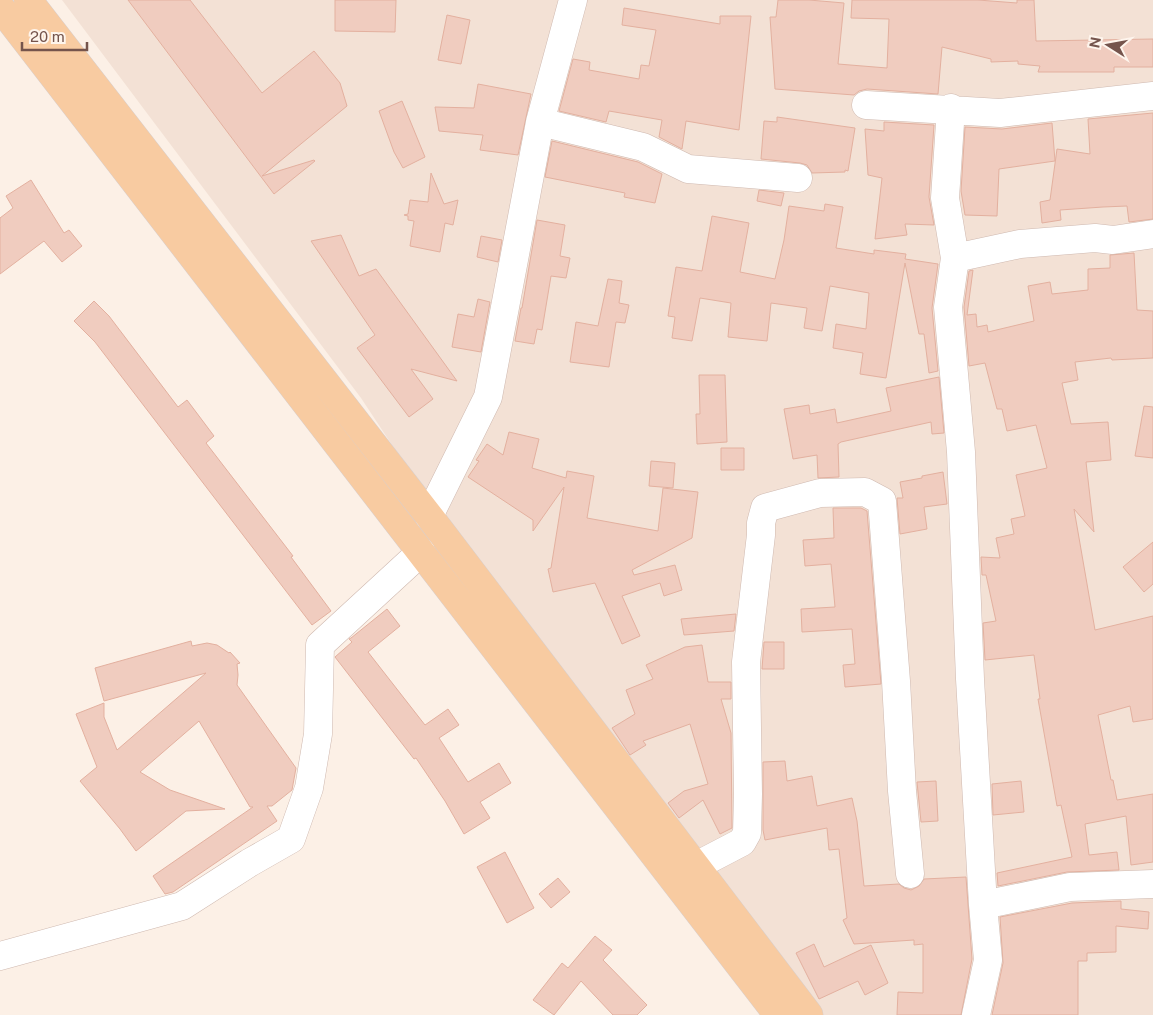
<svg xmlns="http://www.w3.org/2000/svg" width="1153" height="1015" font-family="'Public Sans',sans-serif">
  <style>
    .residential { fill: #f3e1d5 }
    .building { fill: #f0ccbf; stroke: #e3b09f }
    .lines { fill: none; stroke-linecap: round; stroke-linejoin: round }
    .minor-casing { stroke: #cfb9b0; stroke-width: 29 }
    .major-casing { stroke: #d8cfcd; stroke-width: 29 }
    .minor { stroke: #fff; stroke-width: 28 }
    .major { stroke: #f8cba1; stroke-width: 28 }
  </style>
  <rect width="100%" height="100%" fill="#fcf0e6"/>
  <path class="residential" d="M 62,0 L 1153,0 L 1153,1015 L 795,1015 L 615,783 L 361,398 Z"/>
  <path class="building" d="M 128,0 L 190,0 L 262,93 L 314,51 L 340,83 L 347,106 L 262,176 L 314,160 L 315,161 L 274,194 Z
    M 335,0 L 396,0 L 395,32 L 335,31 Z
    M 778,0 L 809,0 L 844,3 L 838,64 L 887,68 L 889,19 L 851,18 L 852,0 L 978,0 L 1017,3 L 1017,0 L 1034,0 L 1036,41 L 1153,39 L 1153,67 L 1114,67 L 1114,72 L 1038,72 L 1040,66 L 1018,64 L 1018,61 L 991,62 L 991,59 L 942,47 L 938,94 L 867,89 L 859,91 L 854,95 L 775,89 L 770,17 L 776,17 Z
    M 624,8 L 720,24 L 720,16 L 751,16 L 739,130 L 686,121 L 682,149 L 659,137 L 662,120 L 609,111 L 606,122 L 559,111 L 573,59 L 590,62 L 589,70 L 639,79 L 641,65 L 649,66 L 656,30 L 622,25 Z
    M 447,15 L 470,20 L 461,64 L 438,60 Z
    M 478,84 L 531,94 L 518,155 L 480,150 L 483,135 L 439,131 L 435,107 L 474,108 Z
    M 402,101 L 425,157 L 403,168 L 394,152 L 379,111 Z
    M 1153,113 L 1153,219 L 1129,222 L 1127,206 L 1103,207 L 1060,210 L 1061,220 L 1042,223 L 1040,202 L 1050,200 L 1057,149 L 1090,154 L 1088,119 Z
    M 777,117 L 855,128 L 848,171 L 845,170 L 845,172 L 812,173 L 807,165 L 800,163 L 761,159 L 764,121 L 777,122 Z
    M 884,122 L 934,125 L 929,197 L 934,225 L 905,224 L 907,235 L 875,239 L 882,178 L 868,175 L 865,129 L 884,131 Z
    M 1052,123 L 1055,161 L 999,169 L 997,216 L 965,215 L 961,191 L 965,127 L 1002,129 Z
    M 552,141 L 638,162 L 662,174 L 655,203 L 624,197 L 625,193 L 545,177 Z
    M 431,173 L 444,204 L 458,200 L 453,225 L 445,223 L 440,252 L 410,246 L 414,221 L 408,220 L 408,216 L 404,215 L 408,214 L 410,200 L 428,202 Z
    M 31,180 L 64,233 L 69,230 L 82,246 L 62,262 L 44,241 L 0,274 L 0,218 L 13,208 L 6,196 Z
    M 759,190 L 784,193 L 781,206 L 757,201 Z
    M 825,204 L 843,207 L 836,248 L 874,254 L 874,250 L 906,254 L 905,259 L 938,264 L 932,308 L 938,371 L 929,373 L 924,334 L 919,334 L 905,263 L 886,378 L 860,374 L 863,353 L 833,348 L 836,324 L 866,329 L 869,293 L 830,286 L 822,331 L 804,328 L 807,308 L 771,303 L 767,341 L 728,337 L 731,303 L 700,298 L 692,341 L 672,338 L 675,317 L 668,316 L 676,267 L 702,271 L 712,216 L 749,223 L 740,272 L 775,279 L 784,240 L 789,206 L 824,211 Z
    M 537,220 L 565,225 L 560,256 L 570,258 L 566,278 L 551,276 L 542,330 L 537,329 L 534,344 L 515,341 L 521,308 L 522,308 Z
    M 341,235 L 359,276 L 376,269 L 457,381 L 411,369 L 433,399 L 409,417 L 357,348 L 375,335 L 311,241 Z
    M 481,236 L 502,240 L 498,262 L 477,257 Z
    M 1134,253 L 1137,310 L 1153,311 L 1153,358 L 1112,360 L 1111,358 L 1075,362 L 1078,380 L 1062,383 L 1071,424 L 1108,422 L 1111,460 L 1086,462 L 1094,532 L 1074,509 L 1095,630 L 1153,616 L 1153,719 L 1133,722 L 1130,706 L 1098,715 L 1111,780 L 1113,780 L 1117,800 L 1153,794 L 1153,862 L 1131,865 L 1126,816 L 1085,824 L 1089,855 L 1117,852 L 1119,870 L 1067,872 L 998,886 L 997,873 L 1072,857 L 1061,805 L 1057,806 L 1038,699 L 1040,699 L 1034,655 L 985,660 L 983,623 L 996,621 L 986,575 L 982,575 L 981,557 L 1000,558 L 996,538 L 1014,534 L 1011,519 L 1025,516 L 1016,475 L 1047,468 L 1036,425 L 1007,431 L 1002,409 L 997,409 L 985,363 L 969,366 L 964,307 L 969,271 L 973,270 L 967,315 L 976,314 L 977,327 L 987,325 L 988,332 L 1034,321 L 1028,286 L 1050,282 L 1052,294 L 1088,290 L 1088,269 L 1110,268 L 1110,255 Z
    M 608,279 L 622,281 L 619,303 L 629,305 L 625,323 L 616,322 L 609,367 L 570,362 L 576,322 L 598,326 Z
    M 478,299 L 490,302 L 481,352 L 452,347 L 458,314 L 474,317 Z
    M 94,301 L 109,316 L 178,407 L 187,400 L 214,436 L 206,443 L 293,556 L 291,557 L 331,611 L 312,625 L 95,342 L 74,321 Z
    M 699,375 L 725,375 L 727,442 L 697,444 L 696,414 L 700,414 Z
    M 939,377 L 944,433 L 932,434 L 931,422 L 841,442 L 838,444 L 839,477 L 818,478 L 817,455 L 793,459 L 784,409 L 809,405 L 810,414 L 835,409 L 837,423 L 891,411 L 886,388 Z
    M 1144,406 L 1153,407 L 1153,458 L 1135,456 Z
    M 509,432 L 539,439 L 532,468 L 566,478 L 567,471 L 594,476 L 587,518 L 658,531 L 663,488 L 698,492 L 692,538 L 632,570 L 634,575 L 675,565 L 682,590 L 664,596 L 660,583 L 622,596 L 640,636 L 622,644 L 595,583 L 553,592 L 548,569 L 551,568 L 564,487 L 533,531 L 533,520 L 468,477 L 479,461 L 476,460 L 487,444 L 503,455 Z
    M 721,448 L 744,448 L 744,470 L 721,470 Z
    M 651,461 L 675,463 L 673,488 L 649,486 Z
    M 943,472 L 947,504 L 924,507 L 927,529 L 900,534 L 897,498 L 903,498 L 900,482 L 922,478 L 922,476 Z
    M 833,508 L 861,508 L 867,511 L 881,684 L 845,687 L 843,665 L 855,664 L 852,629 L 802,632 L 801,609 L 835,607 L 831,564 L 805,566 L 803,540 L 834,538 Z
    M 1153,542 L 1153,584 L 1144,592 L 1123,567 Z
    M 387,609 L 400,626 L 368,652 L 425,725 L 448,709 L 459,725 L 439,738 L 468,782 L 499,763 L 511,783 L 480,802 L 490,818 L 464,834 L 445,801 L 416,758 L 414,759 L 335,657 L 352,642 L 349,639 L 351,638 Z
    M 736,614 L 734,631 L 684,635 L 681,619 Z
    M 191,641 L 192,646 L 207,643 L 217,645 L 229,653 L 230,652 L 240,663 L 237,664 L 238,675 L 237,685 L 296,768 L 292,790 L 272,806 L 267,806 L 277,821 L 173,892 L 165,894 L 153,876 L 253,807 L 250,807 L 199,721 L 140,772 L 170,790 L 225,809 L 186,811 L 136,851 L 120,829 L 80,781 L 97,767 L 76,714 L 104,703 L 104,717 L 117,750 L 206,673 L 104,701 L 95,668 Z
    M 764,642 L 784,642 L 784,669 L 762,669 Z
    M 702,645 L 708,682 L 731,682 L 731,699 L 721,699 L 731,733 L 732,828 L 720,834 L 703,800 L 679,818 L 668,803 L 684,791 L 708,784 L 690,724 L 643,741 L 646,745 L 630,755 L 612,728 L 635,714 L 626,690 L 653,679 L 646,665 L 685,647 Z
    M 785,761 L 787,781 L 812,776 L 817,806 L 852,798 L 857,821 L 864,886 L 899,884 L 904,888 L 911,890 L 919,886 L 924,879 L 966,877 L 972,959 L 961,1015 L 897,1015 L 898,992 L 923,993 L 923,944 L 914,945 L 914,940 L 854,944 L 843,920 L 847,918 L 839,849 L 829,850 L 827,828 L 765,840 L 763,830 L 763,762 Z
    M 936,781 L 938,821 L 921,822 L 917,782 Z
    M 1021,781 L 1024,812 L 993,815 L 992,784 Z
    M 505,852 L 534,908 L 507,923 L 477,867 Z
    M 558,878 L 570,892 L 551,908 L 539,894 Z
    M 1121,901 L 1121,909 L 1149,912 L 1148,929 L 1116,926 L 1116,952 L 1087,953 L 1087,961 L 1078,961 L 1078,1015 L 992,1015 L 1003,963 L 1000,917 L 1072,903 Z
    M 595,936 L 612,950 L 603,960 L 647,1005 L 637,1015 L 613,1015 L 581,981 L 554,1015 L 533,1000 L 562,963 L 568,968 Z
    M 814,944 L 824,967 L 871,945 L 888,983 L 865,995 L 858,981 L 819,999 L 796,953 Z"/>
  <g class="lines">
    <g class="minor-casing">
      <path id="minor" d="M 866,105 L 1000,113 L 1153,96
        M 951,108 L 945,198 L 955,258 L 948,307 L 961,452 L 970,679 L 983,905 L 988,960 L 976,1015
        M 540,122 L 643,147 L 688,169 L 798,178
        M 955,258 L 1020,244 L 1095,238 L 1113,240 L 1153,234
        M 429,516 L 488,397 L 540,122 L 573,0
        M 696,866 L 742,842 L 747,833 L 748,794 L 746,662 L 761,535 L 761,523 L 765,508 L 820,493 L 865,492 L 882,501 L 896,681 L 902,791 L 910,874
        M 983,905 L 1070,887 L 1153,884
        M 0,956 L 182,906 L 249,863 L 291,839 L 309,788 L 318,734 L 320,645 L 421,552"/>
    </g>
    <g class="major-casing">
      <path id="major" d="M 28,0 L 429,516 L 809,1015
        M 0,7 L 778,1015"/>
    </g>
    <use href="#minor" class="minor"/>
    <use href="#major" class="major"/>
  </g>
  <g transform="translate(1108 45) rotate(281)" stroke="#fef5ed" stroke-width="4" paint-order="stroke">
  <path d="M0-4L9 19L0 12L-9 19Z" fill="#75544c"/>
  <text y="-8" font-size="14" font-weight="bold" text-anchor="middle" fill="#75544c">N</text>
  </g>
  <path d="M22 42v8h65v-8" fill="none" stroke="#75544c" stroke-width="2.5"/>
  <text x="30" y="42" font-size="15" fill="#75544c" stroke="#fef5ed" stroke-width="4" paint-order="stroke">20 m</text>
</svg>
